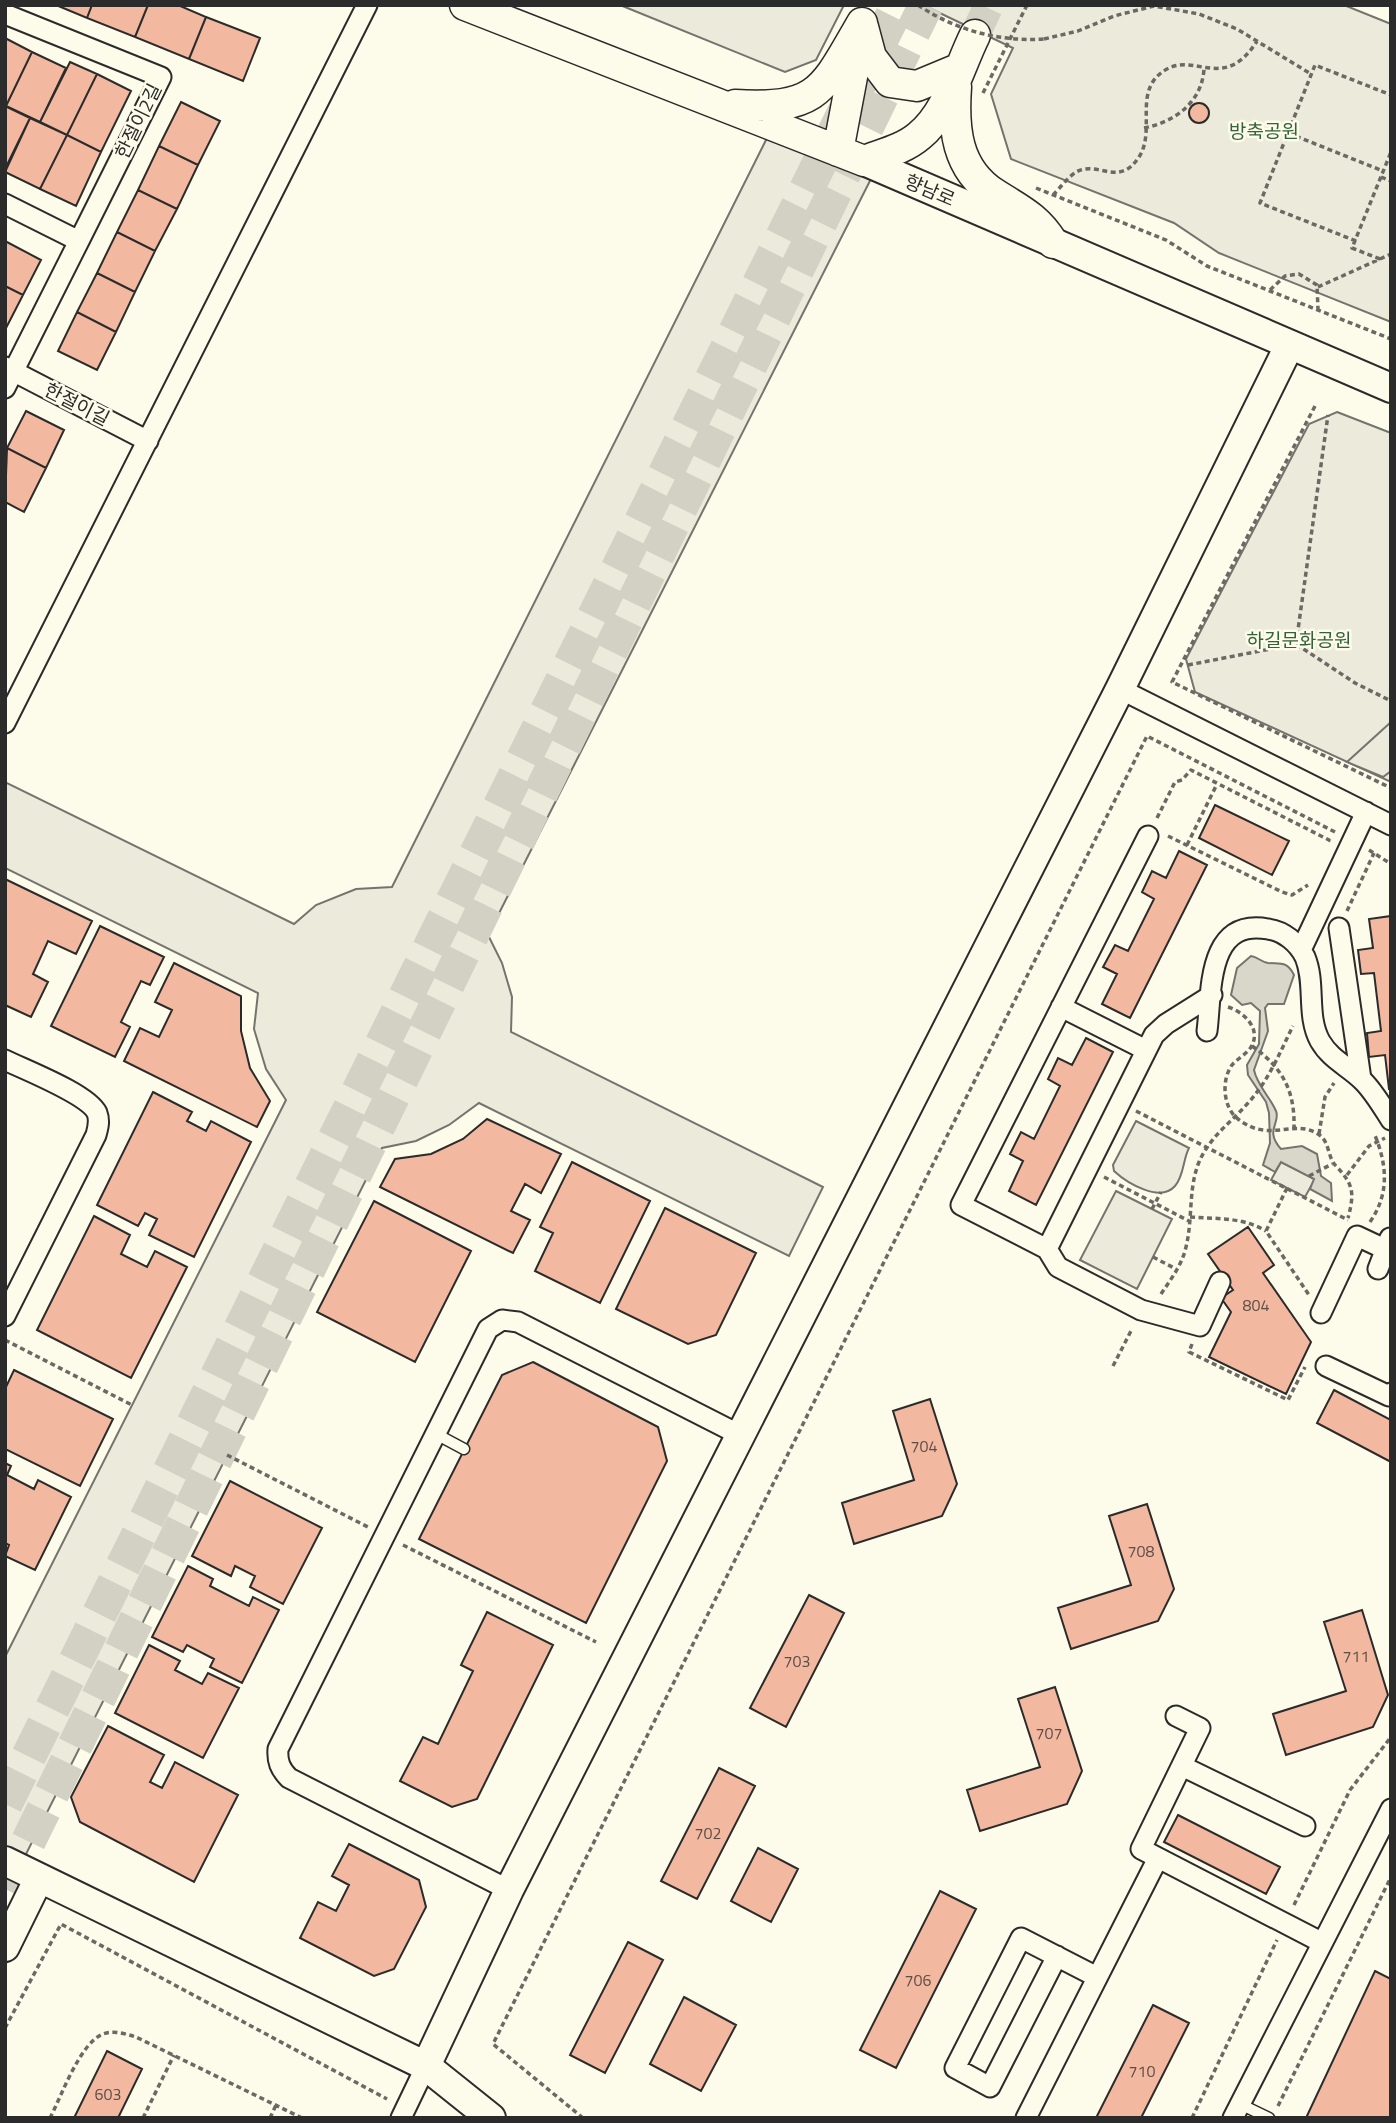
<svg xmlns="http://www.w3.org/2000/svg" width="1396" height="2123" font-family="'Titillium Web','Noto Sans KR',sans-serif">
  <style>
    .green { fill: #ecebdb; stroke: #74746e; stroke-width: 2 }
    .parking { fill: #eceadb; stroke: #74746e; stroke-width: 2 }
    .water { fill: #d8d7c9; stroke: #74746e; stroke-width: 2 }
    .building { fill: #f2b8a0; stroke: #2b2b2b; stroke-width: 2 }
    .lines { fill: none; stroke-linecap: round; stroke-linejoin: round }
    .primary-tunnel { stroke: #d3d1c4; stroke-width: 30; stroke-dasharray: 30 15; stroke-linecap: butt }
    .highway-tunnel { stroke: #d3d1c4; stroke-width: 35; stroke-dasharray: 35 18; stroke-linecap: butt }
    .lane-casing { stroke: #2b2b2b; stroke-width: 13 }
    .street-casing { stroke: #2b2b2b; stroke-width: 23 }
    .secondary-casing { stroke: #2b2b2b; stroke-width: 32 }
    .primary-casing { stroke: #2b2b2b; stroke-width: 33 }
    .path { stroke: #6a6964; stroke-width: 3.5; stroke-dasharray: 5 3.5; stroke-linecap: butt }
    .lane { stroke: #fdfbea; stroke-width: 10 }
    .street { stroke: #fdfbea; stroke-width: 19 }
    .secondary { stroke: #fdfbea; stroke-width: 28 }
    .primary { stroke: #fdfbea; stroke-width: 30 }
    .path-bridge { stroke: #6a6964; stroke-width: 3.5; stroke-dasharray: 5 3.5; stroke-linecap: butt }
    .labels { text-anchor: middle; stroke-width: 5; stroke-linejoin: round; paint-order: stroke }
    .number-label { font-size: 16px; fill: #5d4e48 }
    .street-label { font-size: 19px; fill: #2b2b2b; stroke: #fdfbea }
    .park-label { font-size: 19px; fill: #34623c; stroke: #fdfbea }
  </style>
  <rect width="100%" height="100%" fill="#fdfbea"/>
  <path class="green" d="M 620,5 L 844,5 L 816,60 L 785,72 Z
    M 923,5 L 1344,5 L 1391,24 L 1391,322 L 1219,253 L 1174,223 L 1011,159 L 991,94 L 1013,48 Z
    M 1337,412 L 1391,433 L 1391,782 L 1195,692 L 1186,659 L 1309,424 Z
    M 1136,1121 L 1189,1148 C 1183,1159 1184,1176 1175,1186 C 1160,1203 1127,1183 1114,1171 L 1113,1165 Z
    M 1116,1191 L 1172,1219 L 1137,1289 L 1080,1260 Z"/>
  <path class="parking" d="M 773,126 L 877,167 L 488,935 L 502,963 L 512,997 L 511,1032 L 823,1187 L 789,1256 L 479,1103 L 449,1125 L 416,1141 L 382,1148 L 19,1868 L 5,1861 L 5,1657 L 286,1100 L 266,1069 L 254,1029 L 258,993 L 5,868 L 5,782 L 294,924 L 316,905 L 356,889 L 392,887 Z
    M 1391,722 L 1391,771 L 1383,777 L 1347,762 Z
    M 1281,1162 L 1315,1179 L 1305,1197 L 1271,1180 Z"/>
  <path class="water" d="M 1251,956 C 1258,957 1261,962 1268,963 C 1281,964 1287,961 1294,975 L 1284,1004 L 1268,1004 L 1265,1008 L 1268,1031 L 1254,1070 C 1257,1085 1270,1097 1276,1111 C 1281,1123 1264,1130 1281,1149 L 1302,1146 L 1317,1154 L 1321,1176 L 1331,1183 L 1332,1201 L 1310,1189 L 1314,1179 L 1281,1162 L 1275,1172 L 1263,1165 L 1270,1143 L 1269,1113 L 1266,1102 L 1248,1075 L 1247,1065 L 1259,1044 L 1260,1011 L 1251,1003 L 1242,1005 L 1231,995 L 1237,968 Z"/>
  <path class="building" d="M 56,5 L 92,5 L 87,18 Z
    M 92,5 L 148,5 L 135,37 L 87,18 Z
    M 148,5 L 178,5 L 206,17 L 189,59 L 135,37 Z
    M 206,17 L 260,38 L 243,81 L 189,59 Z
    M 5,38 L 32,52 L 6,106 L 5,106 Z
    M 32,52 L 66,68 L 40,122 L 6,106 Z
    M 70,62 L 97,74 L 67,135 L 40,122 Z
    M 97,74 L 131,91 L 101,152 L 67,135 Z
    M 181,102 L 220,121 L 198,165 L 159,146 Z
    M1189 113a10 10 0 1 1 20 0a10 10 0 1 1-20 0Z
    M 5,106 L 30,118 L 5,169 Z
    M 30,118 L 67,135 L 40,189 L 5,172 Z
    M 67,135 L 101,152 L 76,206 L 40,189 Z
    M 159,146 L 198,165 L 177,209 L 138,190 Z
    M 138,190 L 177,209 L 155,251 L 117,232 Z
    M 117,232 L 155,251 L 135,292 L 97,273 Z
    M 5,241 L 41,260 L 23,295 L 5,286 Z
    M 97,273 L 135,292 L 116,332 L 77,312 Z
    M 5,286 L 23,295 L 5,330 Z
    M 77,312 L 116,332 L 97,370 L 58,351 Z
    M 26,411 L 64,430 L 46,468 L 7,448 Z
    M 7,448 L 46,468 L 24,512 L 5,502 Z
    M 1215,805 L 1289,841 L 1272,875 L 1199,838 Z
    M 1179,851 L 1207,865 L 1130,1018 L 1102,1004 L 1117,974 L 1103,967 L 1115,945 L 1128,951 L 1154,899 L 1142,892 L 1152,871 L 1166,878 Z
    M 5,879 L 92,921 L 76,954 L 48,941 L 33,974 L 48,982 L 31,1017 L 5,1005 Z
    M 1391,916 L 1391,1089 L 1389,1089 L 1385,1055 L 1369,1057 L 1367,1033 L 1381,1031 L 1374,973 L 1361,974 L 1358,950 L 1373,948 L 1369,919 Z
    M 100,926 L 164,957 L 150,985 L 141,981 L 121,1022 L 130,1027 L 115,1057 L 51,1026 Z
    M 174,963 L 241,996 L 241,1031 L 250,1068 L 270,1101 L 257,1127 L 124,1061 L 140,1028 L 159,1037 L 172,1010 L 155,1002 Z
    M 1086,1038 L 1113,1052 L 1036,1205 L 1009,1191 L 1023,1161 L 1010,1154 L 1021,1132 L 1034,1139 L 1060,1086 L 1048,1079 L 1058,1058 L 1072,1065 Z
    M 153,1092 L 192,1112 L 187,1121 L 206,1131 L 211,1121 L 251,1142 L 194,1257 L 149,1235 L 157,1219 L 145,1213 L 138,1226 L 97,1205 Z
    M 487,1119 L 561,1154 L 541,1193 L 525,1184 L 511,1211 L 530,1220 L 513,1253 L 380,1187 L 395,1159 L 431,1154 L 463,1139 Z
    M 572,1162 L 650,1201 L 600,1303 L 535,1271 L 553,1233 L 540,1227 Z
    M 374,1201 L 471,1251 L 415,1362 L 317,1312 Z
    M 665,1208 L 756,1253 L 716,1335 L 688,1344 L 616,1309 Z
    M 94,1216 L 130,1235 L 121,1254 L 147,1267 L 155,1251 L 187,1267 L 131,1378 L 37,1330 Z
    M 1248,1227 L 1274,1265 L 1263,1273 L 1311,1342 L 1286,1394 L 1209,1357 L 1231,1312 L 1221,1298 L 1233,1290 L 1208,1254 Z
    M 533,1362 L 658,1427 L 667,1461 L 586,1623 L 419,1539 L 502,1375 Z
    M 14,1370 L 113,1419 L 80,1486 L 5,1449 L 5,1389 Z
    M 1334,1390 L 1391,1420 L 1391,1462 L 1317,1423 Z
    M 930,1399 L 957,1484 L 942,1516 L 854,1544 L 842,1503 L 914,1480 L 893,1411 Z
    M 5,1463 L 11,1466 L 7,1475 L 34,1489 L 38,1480 L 71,1497 L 35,1570 L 5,1556 L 9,1545 L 5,1543 Z
    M 230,1481 L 322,1528 L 283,1604 L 250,1587 L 255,1576 L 235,1566 L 231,1576 L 192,1556 Z
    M 1147,1504 L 1174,1589 L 1158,1621 L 1071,1649 L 1058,1608 L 1131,1585 L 1109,1516 Z
    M 188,1566 L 213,1579 L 210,1586 L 249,1606 L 253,1597 L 279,1610 L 242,1683 L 210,1667 L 214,1659 L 187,1645 L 183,1652 L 152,1637 Z
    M 809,1595 L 844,1613 L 786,1727 L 750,1708 Z
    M 1362,1610 L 1388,1695 L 1373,1727 L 1286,1755 L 1273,1714 L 1346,1691 L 1324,1622 Z
    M 487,1612 L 553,1645 L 477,1799 L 452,1807 L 400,1781 L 423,1737 L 438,1744 L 473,1671 L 461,1665 Z
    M 149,1645 L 180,1661 L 175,1670 L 202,1684 L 208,1673 L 239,1688 L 203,1758 L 115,1713 Z
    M 1055,1687 L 1082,1771 L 1067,1804 L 980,1831 L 967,1790 L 1040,1767 L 1018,1699 Z
    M 108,1726 L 164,1755 L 150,1782 L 162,1788 L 175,1762 L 238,1795 L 194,1882 L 80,1822 L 71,1797 Z
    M 719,1768 L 755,1786 L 697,1899 L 661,1881 Z
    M 1178,1815 L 1280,1867 L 1266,1894 L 1164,1842 Z
    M 349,1844 L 419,1880 L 426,1907 L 394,1969 L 374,1976 L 300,1938 L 318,1902 L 336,1911 L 349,1885 L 332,1876 Z
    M 758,1848 L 798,1869 L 771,1922 L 731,1901 Z
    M 940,1891 L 976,1909 L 896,2068 L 860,2050 Z
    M 628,1942 L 663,1960 L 605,2073 L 570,2055 Z
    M 1375,1971 L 1391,1979 L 1391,2118 L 1306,2118 Z
    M 684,1997 L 736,2025 L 701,2091 L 650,2064 Z
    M 1153,2005 L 1189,2023 L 1141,2118 L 1096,2118 Z
    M 107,2051 L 142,2069 L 118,2118 L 74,2118 Z"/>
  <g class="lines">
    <path class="primary-tunnel" d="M 975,35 L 989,5"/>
    <path class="highway-tunnel" d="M 5,1804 L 898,5
      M 5,1889 L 926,5"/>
    <g class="lane-casing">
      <path id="lane" d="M 436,1434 L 464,1449
        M 1240,2104 L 1269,2118"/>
    </g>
    <g class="street-casing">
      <path id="street" d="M 5,14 L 161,77 L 79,241 L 5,204
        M 5,367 L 148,441
        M 5,388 L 79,241
        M 1120,689 L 1391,825
        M 5,723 L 367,5
        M 1148,836 L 961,1205 L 1047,1249 L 1058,1267 L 1141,1310 L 1200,1326 L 1220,1282
        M 1339,928 L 1361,1079
        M 1301,950 L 1366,812
        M 1061,1007 L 1146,1050
        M 1207,1031 C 1212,993 1206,918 1268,929 C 1284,931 1298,943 1305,957 C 1316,983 1306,1016 1320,1041 C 1331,1060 1348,1066 1363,1081 C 1374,1092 1382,1106 1391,1120
        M 5,1060 C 25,1070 88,1094 97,1113 C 100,1121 98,1128 96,1135 L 5,1316
        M 1047,1249 L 1154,1035 L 1166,1024 L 1212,995
        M 1378,1269 L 1390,1238
        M 1321,1313 L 1357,1236 L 1391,1252
        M 1326,1366 L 1389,1396 L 1391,1393
        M 1176,1716 L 1200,1728 L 1141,1849 L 1321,1942
        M 1182,1766 L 1305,1826
        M 509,1890 L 289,1778 C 280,1769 277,1761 278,1749 L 488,1329 L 502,1320 L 518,1322 L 740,1435
        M 1057,1956 L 990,2087 L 955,2068 L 1021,1938 L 1097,1977
        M 401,2118 L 426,2066
        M 1026,2118 L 1158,1858
        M 1233,2118 L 1391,1809"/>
    </g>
    <g class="secondary-casing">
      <path id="secondary" d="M 864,161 L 1391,388
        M 5,1861 L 426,2066 L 491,2118
        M 5,1947 L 39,1878
        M 426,2066 L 509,1890 L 1120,689 L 1289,346"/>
    </g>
    <g class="primary-casing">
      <path id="primary" d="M 465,5 L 864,161 C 882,154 904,149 919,136 C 948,113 959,67 975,35
        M 863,27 L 871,57 L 890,82 L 917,86 L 958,69
        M 956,87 C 953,128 956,169 995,194 C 1020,210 1037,217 1053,243
        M 735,105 C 819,110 823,90 862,23
        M 838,151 L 858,45"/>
    </g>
    <path class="path" d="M 1044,39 L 1078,31 L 1114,16 L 1154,6 L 1199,14 L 1237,29 L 1311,74
      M 983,93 L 1027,5
      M 1144,128 C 1175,122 1202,102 1204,69
      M 1288,133 L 1383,171
      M 1381,177 L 1391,181
      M 1036,188 L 1166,240 L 1207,266 L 1391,339
      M 1053,195 C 1060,188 1068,177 1076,172 C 1098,160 1119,188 1139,157 C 1157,129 1131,89 1167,69 C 1196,53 1225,92 1257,41
      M 1356,241 L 1260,203 L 1315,65 L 1391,95
      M 1380,259 L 1352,248 L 1391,152
      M 1318,287 L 1391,254
      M 1270,290 L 1285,276 L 1299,274 L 1317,285 L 1318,309
      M 1315,406 L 1172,682 L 1391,788
      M 1296,644 L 1328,415
      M 1188,665 L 1296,644 L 1355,683 L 1391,701
      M 1157,818 L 1175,782 L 1182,780 L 1191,770 L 1329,840 L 1327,843
      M 1168,836 L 1282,892 L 1292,895 L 1308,885
      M 1187,845 L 1217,784
      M 1369,850 L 1391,864
      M 1347,911 L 1374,853
      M 1228,1007 C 1244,1012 1262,1029 1251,1047 C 1247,1054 1237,1059 1232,1065 C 1221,1080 1223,1108 1238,1119 C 1270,1144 1293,1118 1318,1134 C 1330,1141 1327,1157 1336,1166 C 1353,1184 1355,1192 1348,1218
      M 1252,1046 C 1283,1068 1295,1091 1294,1128
      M 1136,1111 L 1348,1220
      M 1319,1134 L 1325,1097 L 1334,1083
      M 1347,1175 L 1369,1146 L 1385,1138
      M 1309,1176 L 1332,1164
      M 1104,1177 L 1189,1221
      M 1287,1188 L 1266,1231 L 1309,1295
      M 1152,1209 L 1161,1192
      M 1190,1217 C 1217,1219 1243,1217 1266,1231
      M 1370,1222 C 1390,1193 1387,1164 1374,1133
      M 1153,1257 L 1176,1269
      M 1161,1294 C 1171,1279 1182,1265 1186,1247 C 1193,1219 1188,1189 1199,1162 C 1211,1134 1236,1119 1254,1096 C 1271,1075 1281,1050 1293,1026
      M 5,1340 L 132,1405
      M 1192,1344 L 1189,1352 L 1288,1400 L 1305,1367
      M 1113,1366 L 1132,1329
      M 227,1455 L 368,1527
      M 403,1545 L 596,1642
      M 1294,1905 L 1350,1790 L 1391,1737
      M 5,2028 L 61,1924 L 387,2099
      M 1278,2106 L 1391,1877
      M 50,2118 C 62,2095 80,2043 103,2034 C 114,2030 126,2034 136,2037 L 302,2118
      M 143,2118 L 174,2055
      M 270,2118 L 276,2105
      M 583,2118 L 493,2044 L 1147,736 L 1335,832
      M 1192,2118 L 1277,1940"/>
    <use href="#lane" class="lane"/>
    <use href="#street" class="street"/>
    <use href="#secondary" class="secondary"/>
    <use href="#primary" class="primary"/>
    <path class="path-bridge" d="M 918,5 C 955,30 999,42 1044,39"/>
  </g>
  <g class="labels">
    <g class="number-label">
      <text x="1256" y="1311">804</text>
      <text x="924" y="1452">704</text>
      <text x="1141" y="1557">708</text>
      <text x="1356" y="1662">711</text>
      <text x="797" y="1667">703</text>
      <text x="1049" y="1739">707</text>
      <text x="708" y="1839">702</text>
      <text x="918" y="1986">706</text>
      <text x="1142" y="2077">710</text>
      <text x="108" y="2100">603</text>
    </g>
    <g class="street-label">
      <text transform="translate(138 121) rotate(-64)" y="7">한절이2길</text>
      <text transform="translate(930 190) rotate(23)" y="7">향남로</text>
      <text transform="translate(77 404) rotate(27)" y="7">한절이길</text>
    </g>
    <g class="park-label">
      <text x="1264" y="138">방축공원</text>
      <text x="1299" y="647">하길문화공원</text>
    </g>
  </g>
  <rect width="1396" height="2123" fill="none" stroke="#2b2b2b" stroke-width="14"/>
</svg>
